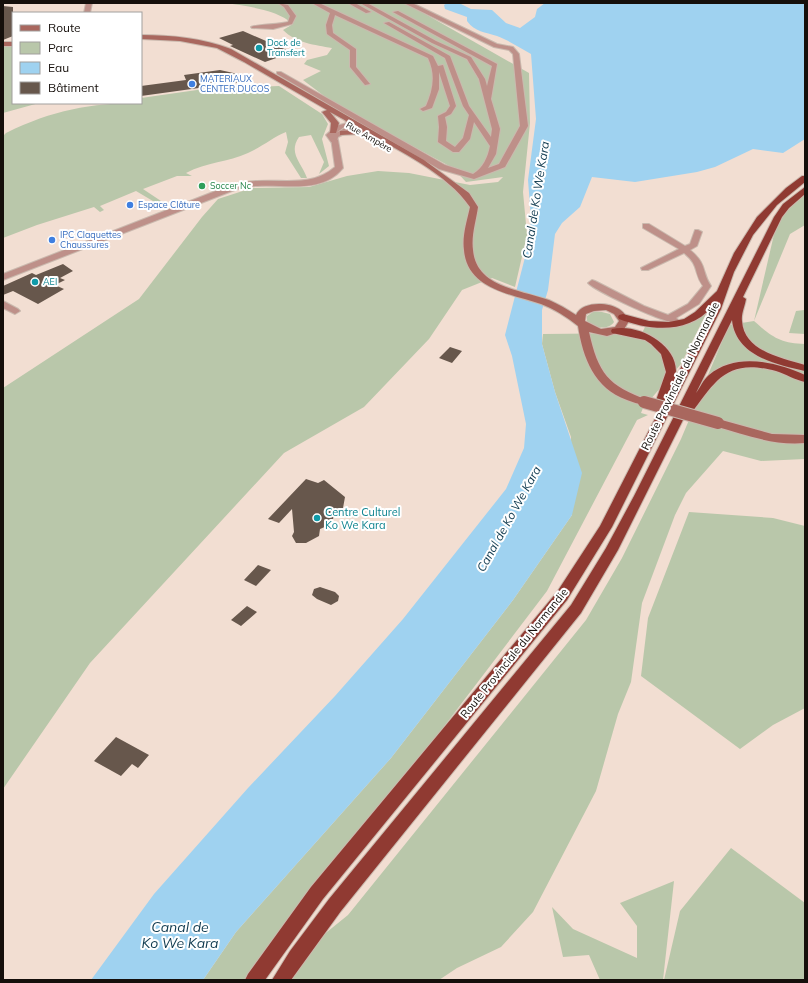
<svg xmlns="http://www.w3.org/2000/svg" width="808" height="983" font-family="Mulish,sans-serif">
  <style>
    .green { fill: #b9c7aa }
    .water { fill: #9fd2f0 }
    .building { fill: #67574c }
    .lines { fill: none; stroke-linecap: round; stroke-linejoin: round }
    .minor-casing { stroke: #cab9ae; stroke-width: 2 }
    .tertiary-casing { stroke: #cab9ae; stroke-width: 2 }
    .secondary-casing { stroke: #cab9ae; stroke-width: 2 }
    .trunk-casing { stroke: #cab9ae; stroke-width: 2 }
    .minor { fill: #be9089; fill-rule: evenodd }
    .tertiary { fill: #be9089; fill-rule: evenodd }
    .secondary { fill: #a9675e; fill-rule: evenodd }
    .trunk { fill: #903a32; fill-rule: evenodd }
    .secondary-bridge-casing { stroke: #cab9ae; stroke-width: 14; stroke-linecap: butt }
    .secondary-bridge { stroke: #a9675e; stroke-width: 12 }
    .culture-dot { fill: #0f9aa8; stroke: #fff; stroke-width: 1.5 }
    .shop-dot { fill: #3f7fe0; stroke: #fff; stroke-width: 1.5 }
    .leisure-dot { fill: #2e9e5b; stroke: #fff; stroke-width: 1.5 }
    .labels { text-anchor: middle; stroke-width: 4; stroke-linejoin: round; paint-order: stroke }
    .far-culture-label { font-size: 9px; fill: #0d838f; stroke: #fff; text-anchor: start }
    .far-shop-label { font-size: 9px; fill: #366cbe; stroke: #fff; text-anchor: start }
    .far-street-label { font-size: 9px; fill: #150f0b; stroke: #fff }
    .far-leisure-label { font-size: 9px; fill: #27864d; stroke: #fff; text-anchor: start }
    .street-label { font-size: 11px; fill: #150f0b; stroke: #fff }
    .culture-label { font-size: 11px; fill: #0d838f; stroke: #fff; text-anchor: start }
    .water-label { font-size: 12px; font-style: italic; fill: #0f3a4f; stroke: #fff }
    .near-water-label { font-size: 14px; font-style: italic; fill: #0f3a4f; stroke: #fff }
  </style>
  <rect width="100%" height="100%" fill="#f2ded2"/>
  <path class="green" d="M 227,3 L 406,3 L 529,73 L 530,123 L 523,192 L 527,235 L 515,287 L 492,278 L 462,290 L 429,339 L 364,407 L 284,453 L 90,663 L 3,789 L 3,388 L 139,299 L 202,217 L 218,199 L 252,188 L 309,187 L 347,176 L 378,171 L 409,173 L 470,185 L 498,182 L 503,177 L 466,182 L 453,168 L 336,105 L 303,80 L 321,71 L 304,64 L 307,60 L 327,55 L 332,48 C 315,45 296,43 283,30 L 293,24 C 276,9 249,7 227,3 Z
    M 3,47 L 13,47 L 13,103 L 39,103 L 3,113 Z
    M 225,86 L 230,88 L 279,86 L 322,114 L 328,124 L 322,139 L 329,166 L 319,174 L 324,162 L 311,135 L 299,137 C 288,153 301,162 307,178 L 301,178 L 285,153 L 288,142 L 286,132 C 273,137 262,147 248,153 C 228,162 207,162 186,173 L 192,176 L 177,176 L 143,189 L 167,205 L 163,207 L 136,191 L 100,206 L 104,210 L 100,212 L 94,207 L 37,225 L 3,238 L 3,136 L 6,133 C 53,110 90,103 141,103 L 141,98 Z
    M 805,190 L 805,225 L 790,234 L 754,321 C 772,337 780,343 805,344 L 805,459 L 761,461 L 723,451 L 686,493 L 675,515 L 642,603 L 631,682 L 618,714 L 596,791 L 533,912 L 501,947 L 457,968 L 439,980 L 281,980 L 296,957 L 348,915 L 586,620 L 622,558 L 681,439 L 729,325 L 754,321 L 778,217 Z
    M 805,305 L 805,334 L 789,333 L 796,311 L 804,310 Z
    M 593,312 L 602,312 L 610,314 L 614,322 C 608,331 593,328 587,321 L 587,316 Z
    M 707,312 L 681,364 L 643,408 L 641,413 L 648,415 L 637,420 L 547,591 L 277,946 L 254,980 L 203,980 L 236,932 L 391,758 L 513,600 L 572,515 L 571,437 L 555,392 L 542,344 L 543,334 L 642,333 L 645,327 C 668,328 688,325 707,312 Z
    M 689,512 L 773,518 L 805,526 L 805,708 L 773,725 L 740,749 L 641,676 L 648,618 Z
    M 731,848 L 805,903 L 805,980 L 664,980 L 680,911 Z
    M 674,881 L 663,980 L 600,980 L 589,955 L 563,957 L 552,907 L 573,929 L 637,958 L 637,926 L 620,903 Z"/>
  <path class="water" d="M 447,3 L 459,3 L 471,9 L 492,10 L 506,23 L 520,28 L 535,17 L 537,9 L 545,3 L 805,3 L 805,139 L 783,153 L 753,149 L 715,167 L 697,172 L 635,182 L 592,177 L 580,207 L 562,223 L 555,234 L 548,290 L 542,310 L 542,344 L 555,392 L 582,473 L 572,515 L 513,600 L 391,758 L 236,932 L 203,980 L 91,980 L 154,894 L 248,788 L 335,696 L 403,619 L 506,489 L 524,448 L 526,424 L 512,356 L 505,335 L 530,238 L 531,218 L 528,180 L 536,119 L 531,54 C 520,48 508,40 497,36 C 485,32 475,32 467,21 L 467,17 L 445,9 L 444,5 Z"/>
  <path class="building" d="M 3,6 L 13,7 L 13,36 L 3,40 Z
    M 243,31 L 289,51 L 278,54 L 282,56 L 265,62 L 230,46 L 233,45 L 219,38 Z
    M 220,70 L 238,74 L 242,82 L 141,96 L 141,86 L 186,80 L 184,75 Z
    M 63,264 L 73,271 L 60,278 L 65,280 L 55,285 L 64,289 L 38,304 L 13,291 L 3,295 L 3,286 L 32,273 L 36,275 Z
    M 450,347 L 462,351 L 452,363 L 439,358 Z
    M 306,479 L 318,483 L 324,480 L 345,497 L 343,508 L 335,512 L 333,519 L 326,521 L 327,526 L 320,529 L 319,536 L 306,543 L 296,543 L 292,536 L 294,532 L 292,509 L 279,523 L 268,519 Z
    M 258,565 L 271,570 L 256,586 L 244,580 Z
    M 320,587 L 335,592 L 339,596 L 338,601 L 331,605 L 317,599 L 312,595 L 314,589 Z
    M 247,606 L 257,612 L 241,626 L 231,620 Z
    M 116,737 L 149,755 L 138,768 L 132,764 L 121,776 L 94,761 Z"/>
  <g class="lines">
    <g class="minor-casing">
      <path id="minor" d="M 278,3 L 288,5 L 296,16 L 292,24 L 273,29 L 252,28 L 251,27 C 254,25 280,24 288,22 L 290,16 L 284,7 Z
        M 312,3 L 319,3 L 433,56 L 438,66 L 443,65 L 456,106 L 451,114 L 445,117 L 447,127 L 446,141 L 455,147 L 463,138 L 469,115 L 463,106 L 445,58 L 384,23 L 389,22 L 450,56 L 469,106 L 491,137 L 492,129 L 479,79 L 467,59 L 432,43 L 360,3 L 367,3 L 436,41 L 471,57 L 485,79 L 487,86 L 492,66 L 393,12 L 398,11 L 497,64 L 491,99 L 500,129 L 496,154 L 488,168 L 499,164 L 520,126 L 513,54 L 509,50 L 494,47 L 404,3 L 412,3 L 497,44 L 513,47 L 519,54 L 528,126 L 505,167 L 474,179 L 439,169 L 277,74 L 277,72 L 281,72 L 445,165 L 473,174 C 483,168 488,157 490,146 L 474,122 L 470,139 L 459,152 L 453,152 L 438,142 L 439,127 L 438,116 L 446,112 L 450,106 L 439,72 L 439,89 L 432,108 L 423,111 L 420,109 L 426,106 C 433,90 436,75 428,58 L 335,15 L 332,25 L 333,33 L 356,49 L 356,67 L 370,84 L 365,85 L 350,67 L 350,50 L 327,34 L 326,25 L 330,13 Z
        M 348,3 L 355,3 L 371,12 L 366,13 Z
        M 345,118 L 349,118 L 356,125 L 369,131 L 365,133 L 354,129 L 338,137 L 337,142 L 331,142 L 326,135 L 336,126 L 347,123 L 344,119 ZM 344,127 L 347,127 L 336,133 Z
        M 643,224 L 649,224 L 685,246 L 690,244 L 695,230 L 698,230 L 702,232 L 697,246 L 690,250 C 708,265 701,271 711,286 L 699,304 L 676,318 L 680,321 L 678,323 C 668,325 595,291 588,283 L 592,280 L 595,281 L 644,306 L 668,315 L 688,304 L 703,286 C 693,272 700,266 684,253 L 648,270 L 642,270 L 641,268 L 679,249 L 643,228 Z
        M 3,301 L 18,309 L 20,311 L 15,314 L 3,308 Z"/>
    </g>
    <g class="tertiary-casing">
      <path id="tertiary" d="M 86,3 L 92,3 L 90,13 L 84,13 Z
        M 331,138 L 338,140 L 343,168 C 322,194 286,184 257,186 C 248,186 240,188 232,191 L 3,280 L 3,274 L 226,187 C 236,184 246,181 257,181 C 285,179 312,187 335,167 Z"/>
    </g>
    <g class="secondary-casing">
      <path id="secondary" d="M 141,35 C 172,35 202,38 231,49 L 424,160 L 469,193 L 478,207 C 476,221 471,236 473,250 C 476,287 520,290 549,300 C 558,304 567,309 576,315 C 582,301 608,302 619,309 C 624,312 626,316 629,321 L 623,331 L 607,336 L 589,332 C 598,373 608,386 648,400 L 649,402 L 648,404 C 641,406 634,402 627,400 C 594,388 583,358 578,326 C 567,317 554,309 541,304 C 511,294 467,289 464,250 C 462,236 467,221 470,207 C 448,174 398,150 364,131 L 364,134 L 361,134 L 340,135 L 340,131 L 343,131 L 363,130 L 330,112 L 339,123 L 336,133 L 330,133 L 331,123 L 322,112 L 327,110 L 244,62 L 217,48 L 180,41 L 141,39 ZM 606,310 L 614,314 L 619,321 L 615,327 L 601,329 L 585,321 L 586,314 L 594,311 Z
        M 3,42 L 13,42 L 13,46 L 3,46 Z
        M 718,419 L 772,434 L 805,435 L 805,443 C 773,446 744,434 714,426 L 712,423 L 714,420 Z"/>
    </g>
    <g class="trunk-casing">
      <path id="trunk" d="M 802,176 L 805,176 L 805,182 L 777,205 L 753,235 L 734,272 L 721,309 L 612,527 L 567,600 L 323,899 L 265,980 L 245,980 L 248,974 L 311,887 L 557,592 L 600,526 L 660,409 L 655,408 L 654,406 L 666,372 L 661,354 L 651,344 L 645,340 L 612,333 L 611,331 L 612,329 C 640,322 686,349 674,381 L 712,307 C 688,334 651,331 619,319 L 618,317 L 619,315 L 623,314 L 649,321 L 669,322 L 684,319 L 695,312 L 717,291 L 734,253 L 757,217 L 786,188 Z
        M 805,187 L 805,194 L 789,208 L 782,217 L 743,297 L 746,299 C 745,306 741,314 742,321 C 744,351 781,358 805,365 L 805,371 C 775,364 736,356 732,320 L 696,393 C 700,388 703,380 709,375 C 736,352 776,362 805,375 L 805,382 C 795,380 786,374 776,371 C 727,358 716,380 690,415 L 685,416 L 618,550 L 581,613 L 341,911 L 291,980 L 272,980 L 290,951 L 329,899 L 571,605 L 606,548 L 634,496 L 774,217 L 783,204 Z"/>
    </g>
    <use href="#minor" class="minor"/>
    <use href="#tertiary" class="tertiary"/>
    <use href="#secondary" class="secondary"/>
    <use href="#trunk" class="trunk"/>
    <g class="secondary-bridge-casing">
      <path id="secondary-bridge" d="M 644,402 L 718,423"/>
    </g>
    <use href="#secondary-bridge" class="secondary-bridge"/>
  </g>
  <g class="culture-dot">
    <circle cx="259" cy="48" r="4"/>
    <circle cx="35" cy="282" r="4"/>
    <circle cx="317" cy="518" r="4"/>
  </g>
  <g class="shop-dot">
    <circle cx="192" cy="84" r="4"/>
    <circle cx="130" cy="205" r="4"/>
    <circle cx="52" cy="240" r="4"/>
  </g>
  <circle class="leisure-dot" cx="202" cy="186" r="4"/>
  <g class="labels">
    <g class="far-culture-label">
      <text x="267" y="46">Dock de<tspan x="267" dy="10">Transfert</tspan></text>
      <text x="43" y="285">AEI</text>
    </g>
    <g class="far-shop-label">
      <text x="200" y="82">MATERIAUX<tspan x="200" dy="10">CENTER DUCOS</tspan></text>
      <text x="138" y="208">Espace Clôture</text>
      <text x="60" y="238">IPC Claquettes<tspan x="60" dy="10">Chaussures</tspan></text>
    </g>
    <g class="far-street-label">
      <text transform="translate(369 137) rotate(30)" y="3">Rue Ampère</text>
    </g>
    <g class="far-leisure-label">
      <text x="210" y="189">Soccer Nc</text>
    </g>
    <g class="street-label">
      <text transform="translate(680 376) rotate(-64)" y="4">Route Provinciale du Normandie</text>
      <text transform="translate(514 653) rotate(-51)" y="4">Route Provinciale du Normandie</text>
    </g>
    <g class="culture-label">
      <text x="325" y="516">Centre Culturel<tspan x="325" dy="13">Ko We Kara</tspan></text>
    </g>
    <g class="water-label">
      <text transform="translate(536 200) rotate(-81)" y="4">Canal de Ko We Kara</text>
      <text transform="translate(509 519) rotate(-61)" y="4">Canal de Ko We Kara</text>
    </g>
    <g class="near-water-label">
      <text x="180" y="932">Canal de<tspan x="180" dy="16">Ko We Kara</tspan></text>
    </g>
  </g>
  <rect width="808" height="983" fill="none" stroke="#150f0b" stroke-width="8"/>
  <rect x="12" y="12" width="130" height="92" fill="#ffffff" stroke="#a19f9d"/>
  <rect x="20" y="25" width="20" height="6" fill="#a9675e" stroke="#a19f9d"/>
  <text x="48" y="32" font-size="12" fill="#150f0b">Route</text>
  <rect x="20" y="42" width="20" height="12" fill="#b9c7aa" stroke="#a19f9d"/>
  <text x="48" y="52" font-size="12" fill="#150f0b">Parc</text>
  <rect x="20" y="62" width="20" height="12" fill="#9fd2f0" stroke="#a19f9d"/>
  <text x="48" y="72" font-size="12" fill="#150f0b">Eau</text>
  <rect x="20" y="82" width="20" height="12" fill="#67574c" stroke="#a19f9d"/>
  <text x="48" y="92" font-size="12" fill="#150f0b">Bâtiment</text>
</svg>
